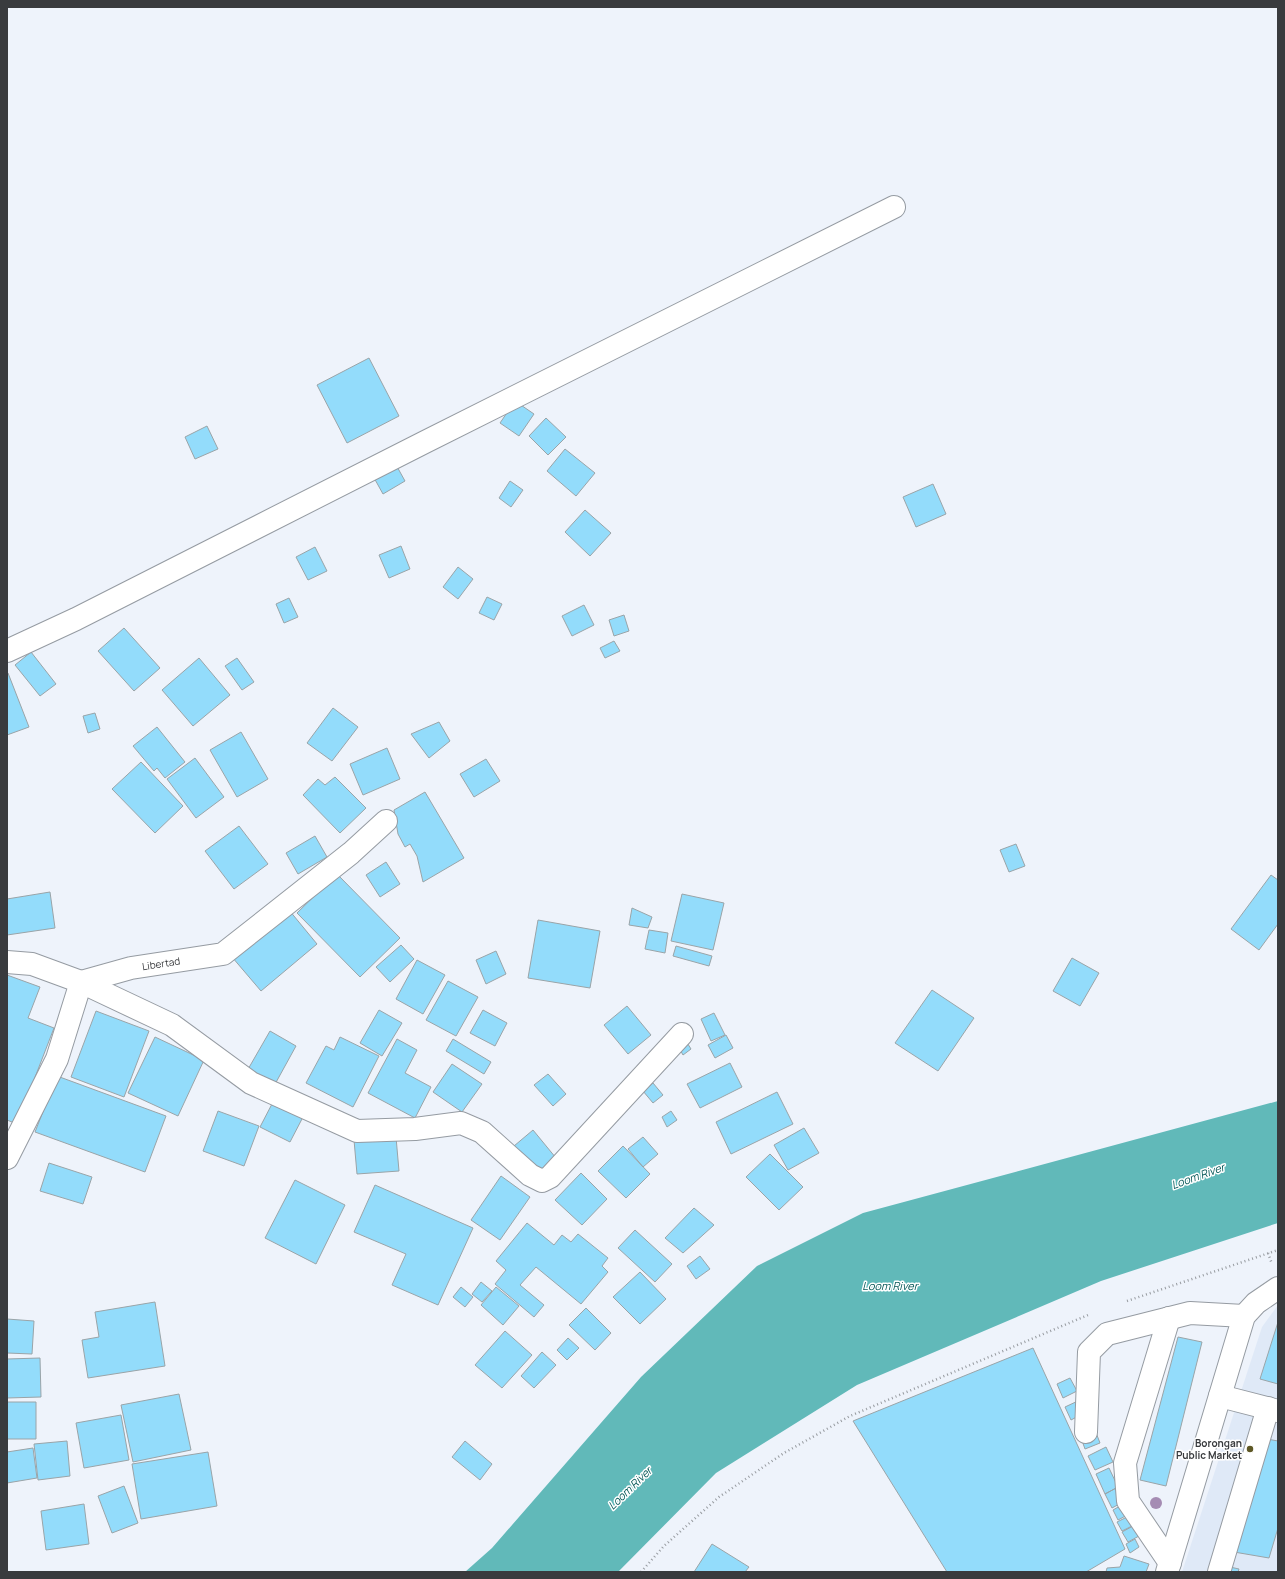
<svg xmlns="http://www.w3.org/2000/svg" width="1285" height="1579" font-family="Manrope,sans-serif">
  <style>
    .built { fill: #dfe9f7 }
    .water { fill: #61b9b9 }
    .building { fill: #93dcfb; stroke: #9aa4a8 }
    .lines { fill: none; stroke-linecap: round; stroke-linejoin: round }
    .minor-casing { stroke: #959ba2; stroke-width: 24 }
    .path { stroke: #979ba0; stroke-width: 2.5; stroke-dasharray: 1 3; stroke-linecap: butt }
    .minor { stroke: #fff; stroke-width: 22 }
    .tree { fill: #a58cb3 }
    .poi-dot { fill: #5e5825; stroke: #fff; stroke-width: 1.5 }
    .labels { text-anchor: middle; stroke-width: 3; stroke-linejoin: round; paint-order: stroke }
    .street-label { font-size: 10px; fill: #393b3e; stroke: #fff }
    .poi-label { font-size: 10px; font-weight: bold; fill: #393b3e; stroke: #fff; text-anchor: end }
    .water-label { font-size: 11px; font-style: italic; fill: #035656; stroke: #fff }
  </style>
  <rect width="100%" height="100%" fill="#eef3fb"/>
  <path class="built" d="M 1278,1305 L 1278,1572 L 1182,1572 L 1262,1327 Z"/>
  <path class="water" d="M 1278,1101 L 1278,1223 L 1101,1281 L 857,1385 L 716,1473 L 618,1572 L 465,1572 L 492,1548 L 641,1377 L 757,1266 L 863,1213 Z"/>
  <path class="building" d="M 369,358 L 399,416 L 347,443 L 317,385 Z
    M 515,401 L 534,414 L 519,436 L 500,423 Z
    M 546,418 L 566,437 L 548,455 L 529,436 Z
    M 207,426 L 218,449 L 195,459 L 185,437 Z
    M 565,449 L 595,473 L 576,496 L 547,471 Z
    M 395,463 L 405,481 L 383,494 L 373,476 Z
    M 510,481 L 523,490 L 511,507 L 499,498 Z
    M 933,484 L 946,514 L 916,527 L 903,497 Z
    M 585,510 L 611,533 L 590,556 L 565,532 Z
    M 401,546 L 410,569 L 389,578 L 379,555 Z
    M 315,547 L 327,571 L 308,580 L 296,557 Z
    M 458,567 L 473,579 L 458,599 L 443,587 Z
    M 487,597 L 502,604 L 494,620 L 479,613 Z
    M 289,598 L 298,617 L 284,623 L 276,604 Z
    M 584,605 L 594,625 L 572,636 L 562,616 Z
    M 624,615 L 629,631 L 614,636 L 609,620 Z
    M 124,628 L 160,668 L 134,691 L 98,651 Z
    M 614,641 L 620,651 L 605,658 L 600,648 Z
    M 31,652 L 56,684 L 40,696 L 15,665 Z
    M 199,658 L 230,695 L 193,726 L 162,690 Z
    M 237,658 L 254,682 L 242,690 L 225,666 Z
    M 7,673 L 8,673 L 29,727 L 7,735 Z
    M 333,708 L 358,727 L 332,761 L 307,743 Z
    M 95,713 L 100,729 L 88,733 L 83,716 Z
    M 439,722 L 450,741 L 429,758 L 411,734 Z
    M 157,727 L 185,762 L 165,778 L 157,768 L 154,771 L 133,746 Z
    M 241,732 L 268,779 L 237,797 L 210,750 Z
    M 387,748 L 400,779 L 363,795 L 350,764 Z
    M 195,758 L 224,797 L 196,818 L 167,779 Z
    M 486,759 L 500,781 L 474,797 L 460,774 Z
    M 141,762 L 183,806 L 155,833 L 112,789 Z
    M 335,777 L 366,808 L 340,833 L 303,795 L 318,779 L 325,785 Z
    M 425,792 L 464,858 L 423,882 L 417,856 L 410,844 L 405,847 L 398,834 L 394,810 Z
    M 239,826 L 268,864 L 234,889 L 205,851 Z
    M 315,836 L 327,857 L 298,874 L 286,853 Z
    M 1016,844 L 1025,866 L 1009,872 L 1000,850 Z
    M 386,862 L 400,884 L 380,897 L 366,875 Z
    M 337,874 L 400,938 L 360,977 L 297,913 Z
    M 1271,875 L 1278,880 L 1278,924 L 1259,950 L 1231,929 Z
    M 50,892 L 55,928 L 7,935 L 7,899 Z
    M 682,894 L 724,903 L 713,950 L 671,941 Z
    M 632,908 L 652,917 L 648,928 L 629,925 Z
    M 289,910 L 317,944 L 261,991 L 232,957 Z
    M 538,920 L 600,931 L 590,988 L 528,978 Z
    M 649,930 L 668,933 L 665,953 L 645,949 Z
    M 401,945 L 414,959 L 390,982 L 376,967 Z
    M 676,946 L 712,956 L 709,966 L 673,956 Z
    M 496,951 L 506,974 L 486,984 L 476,960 Z
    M 1072,958 L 1099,973 L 1080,1006 L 1053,991 Z
    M 417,960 L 445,975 L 423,1014 L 396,999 Z
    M 7,975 L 40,987 L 28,1018 L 54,1028 L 17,1124 L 7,1120 Z
    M 448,981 L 478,997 L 456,1036 L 426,1020 Z
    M 932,990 L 974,1018 L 938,1071 L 895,1043 Z
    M 627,1006 L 651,1035 L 628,1054 L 604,1025 Z
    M 379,1010 L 402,1023 L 382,1056 L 360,1043 Z
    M 483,1010 L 507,1023 L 495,1046 L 470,1033 Z
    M 96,1011 L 149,1031 L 124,1097 L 71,1077 Z
    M 714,1013 L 725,1035 L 711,1041 L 701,1019 Z
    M 270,1031 L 296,1046 L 274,1086 L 247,1071 Z
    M 726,1035 L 733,1048 L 715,1058 L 708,1045 Z
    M 155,1037 L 204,1060 L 178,1116 L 128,1093 Z
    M 340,1037 L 379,1056 L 353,1107 L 306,1083 L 326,1046 L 334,1050 Z
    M 397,1039 L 417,1050 L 405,1073 L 431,1087 L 415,1118 L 368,1093 Z
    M 453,1039 L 491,1062 L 484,1074 L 446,1051 Z
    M 686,1041 L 691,1049 L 683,1055 L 678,1046 Z
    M 730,1063 L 742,1087 L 700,1108 L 687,1084 Z
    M 452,1064 L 482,1084 L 462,1112 L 433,1092 Z
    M 548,1074 L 566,1094 L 553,1106 L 534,1085 Z
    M 57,1076 L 166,1116 L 145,1172 L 35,1132 Z
    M 653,1083 L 663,1095 L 653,1103 L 643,1091 Z
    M 777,1092 L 793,1124 L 731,1154 L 716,1122 Z
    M 273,1102 L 303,1117 L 290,1142 L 260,1127 Z
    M 218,1111 L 259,1126 L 244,1166 L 203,1151 Z
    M 671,1111 L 677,1120 L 667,1127 L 662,1117 Z
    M 804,1128 L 819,1153 L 788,1170 L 774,1145 Z
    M 533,1130 L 556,1158 L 537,1173 L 514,1146 Z
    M 396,1137 L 399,1171 L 357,1174 L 354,1140 Z
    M 643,1137 L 658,1154 L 643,1167 L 628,1149 Z
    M 623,1146 L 650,1174 L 626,1198 L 598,1171 Z
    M 770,1154 L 803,1187 L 779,1210 L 746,1177 Z
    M 49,1163 L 92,1177 L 83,1204 L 40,1191 Z
    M 581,1173 L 607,1199 L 582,1225 L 555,1200 Z
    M 501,1176 L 530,1197 L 500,1240 L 471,1220 Z
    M 295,1180 L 345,1205 L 316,1264 L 265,1238 Z
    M 375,1185 L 473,1228 L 438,1305 L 392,1285 L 406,1254 L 354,1232 Z
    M 694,1208 L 714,1225 L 683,1253 L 665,1238 Z
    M 527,1223 L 554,1245 L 562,1235 L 571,1242 L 578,1234 L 608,1258 L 602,1266 L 608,1272 L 581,1304 L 536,1267 L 520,1285 L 544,1305 L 534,1317 L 495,1284 L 506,1270 L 496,1261 Z
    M 635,1230 L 672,1264 L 655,1282 L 618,1248 Z
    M 700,1256 L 710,1269 L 696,1279 L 687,1266 Z
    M 640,1272 L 666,1299 L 640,1324 L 613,1297 Z
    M 481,1282 L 492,1291 L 482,1302 L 472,1294 Z
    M 461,1287 L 473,1297 L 465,1307 L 453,1297 Z
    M 496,1287 L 519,1306 L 503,1325 L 481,1305 Z
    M 155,1302 L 165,1366 L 88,1378 L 82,1340 L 99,1337 L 95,1312 Z
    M 586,1308 L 611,1333 L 595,1350 L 569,1325 Z
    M 7,1319 L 34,1321 L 32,1354 L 7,1353 Z
    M 1278,1322 L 1278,1384 L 1260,1379 Z
    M 505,1331 L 532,1355 L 502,1388 L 475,1365 Z
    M 1178,1337 L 1202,1342 L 1166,1486 L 1140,1480 Z
    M 568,1338 L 579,1348 L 567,1360 L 557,1350 Z
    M 1033,1348 L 1125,1549 L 1086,1572 L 947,1572 L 853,1421 Z
    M 542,1352 L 556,1365 L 534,1388 L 521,1376 Z
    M 40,1358 L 41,1397 L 7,1398 L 7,1359 Z
    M 1070,1378 L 1077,1391 L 1063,1398 L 1057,1384 Z
    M 179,1394 L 191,1450 L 133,1462 L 121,1405 Z
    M 1080,1400 L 1086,1412 L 1071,1420 L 1065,1407 Z
    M 7,1402 L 36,1402 L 36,1439 L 7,1439 Z
    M 121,1415 L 129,1460 L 84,1468 L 76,1423 Z
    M 1095,1430 L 1100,1443 L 1085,1449 L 1080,1435 Z
    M 1267,1439 L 1278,1441 L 1278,1528 L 1269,1558 L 1234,1552 Z
    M 67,1441 L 70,1476 L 38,1480 L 34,1444 Z
    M 465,1441 L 492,1464 L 480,1480 L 452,1457 Z
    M 1106,1447 L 1113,1462 L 1095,1470 L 1088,1456 Z
    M 33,1448 L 37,1478 L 7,1483 L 7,1452 Z
    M 208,1452 L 217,1506 L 141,1519 L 132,1464 Z
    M 1109,1468 L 1118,1487 L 1105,1494 L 1096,1474 Z
    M 124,1486 L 138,1523 L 112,1533 L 98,1496 Z
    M 1118,1487 L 1125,1501 L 1112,1508 L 1105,1494 Z
    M 1127,1502 L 1133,1512 L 1118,1520 L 1113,1510 Z
    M 84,1504 L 89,1544 L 46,1550 L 41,1511 Z
    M 1131,1515 L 1136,1524 L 1122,1531 L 1117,1522 Z
    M 1133,1526 L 1139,1536 L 1128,1542 L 1122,1532 Z
    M 1135,1539 L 1139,1547 L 1130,1553 L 1126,1544 Z
    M 712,1544 L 749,1567 L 745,1572 L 694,1572 Z
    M 1124,1556 L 1149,1564 L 1146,1572 L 1106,1572 L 1107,1568 L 1120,1567 Z
    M 1230,1567 L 1239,1569 L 1238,1572 L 1228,1572 Z"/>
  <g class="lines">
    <g class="minor-casing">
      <g id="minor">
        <path d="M 7,651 L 76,619 L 425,442 L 894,207"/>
        <path d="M 7,962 L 32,964 L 81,982 L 172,1025 L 251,1083 L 357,1131 L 415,1129 L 461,1123 L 482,1132 L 530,1175 L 542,1181 L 550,1177 L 682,1034"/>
        <path id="s1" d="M 7,1158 L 57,1059 L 81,982 L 131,968 L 223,954 L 351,853 L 386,821"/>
        <path d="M 1169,1318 L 1125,1463 L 1128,1501 L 1170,1563"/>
        <path d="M 1220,1396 L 1278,1411"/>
        <path d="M 1086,1432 L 1089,1352 L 1107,1334 L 1190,1313 L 1244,1316"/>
        <path d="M 1167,1572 L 1244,1316 L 1256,1303 L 1278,1288"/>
        <path d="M 1219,1572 L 1268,1408"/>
      </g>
    </g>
    <path class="path" d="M 1268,1253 L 1272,1264
      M 1127,1301 L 1278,1250
      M 641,1572 L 664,1546 L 719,1497 L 784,1453 L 850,1416 L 1088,1315"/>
    <use href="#minor" class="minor"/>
  </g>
  <circle class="tree" cx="1156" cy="1503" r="6"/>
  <circle class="poi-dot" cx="1250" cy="1449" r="4"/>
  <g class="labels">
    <g class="street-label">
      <text dy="4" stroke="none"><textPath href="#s1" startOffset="274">Libertad</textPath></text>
    </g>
    <g class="poi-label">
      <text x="1242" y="1447">Borongan<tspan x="1242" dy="12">Public Market</tspan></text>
    </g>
    <g class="water-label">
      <text transform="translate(1198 1176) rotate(-20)" y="4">Loom River</text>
      <text x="890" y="1290">Loom River</text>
      <text transform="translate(630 1488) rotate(-44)" y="4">Loom River</text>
    </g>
  </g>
  <rect width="1285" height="1579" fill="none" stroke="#393b3e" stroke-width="16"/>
</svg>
